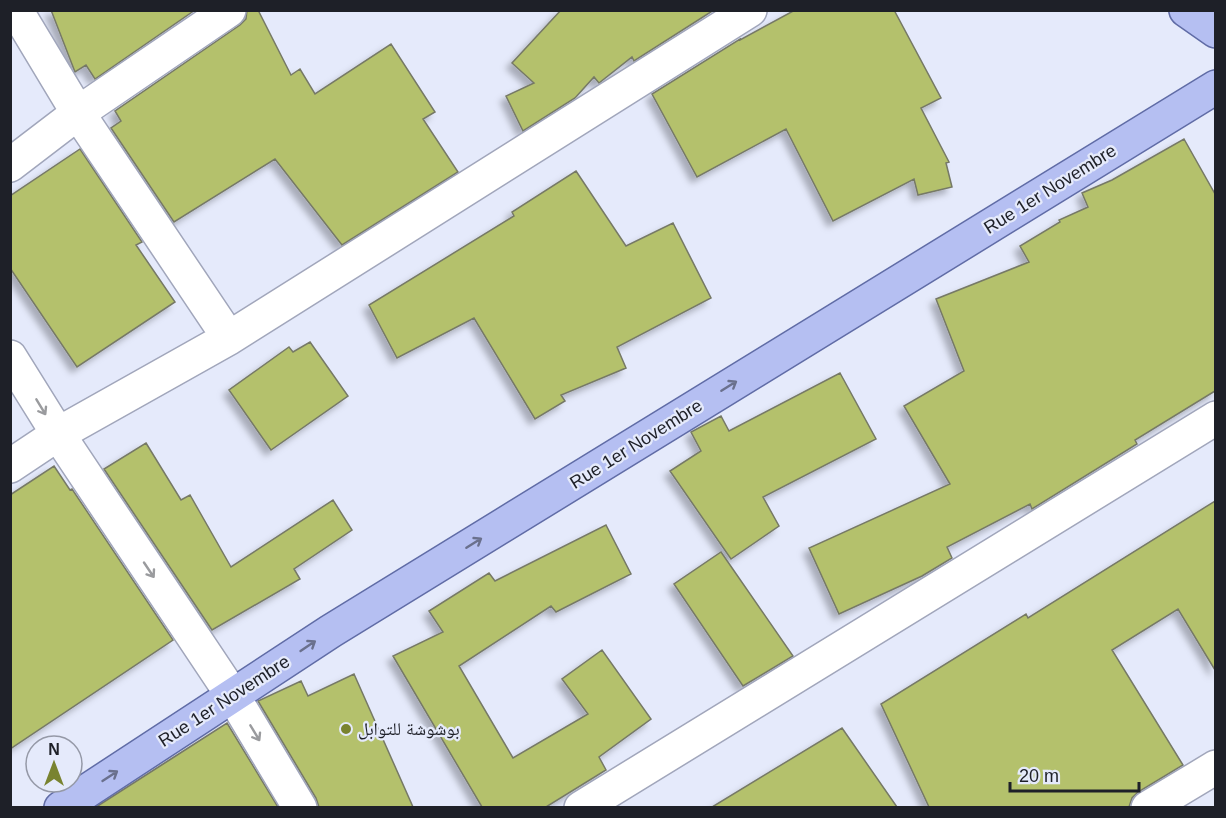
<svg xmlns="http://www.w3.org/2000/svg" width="1226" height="818" font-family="Helvetica,'Noto Naskh Arabic',sans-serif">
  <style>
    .building { fill: #b4c16c; stroke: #767966; stroke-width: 1.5; filter: url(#shadow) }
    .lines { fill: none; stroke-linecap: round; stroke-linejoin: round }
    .minor-casing { stroke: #a1a6bb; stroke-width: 36 }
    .major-casing { stroke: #606ca6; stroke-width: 36 }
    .minor { stroke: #fff; stroke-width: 33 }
    .major { stroke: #b5bff2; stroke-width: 33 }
    .oneway { stroke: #6a708d }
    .oneway2 { stroke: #9a9b9e }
    .poi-dot { fill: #798330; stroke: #e5eafb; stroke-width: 2 }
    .labels { text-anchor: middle; stroke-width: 4.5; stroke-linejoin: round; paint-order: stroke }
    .street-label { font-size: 18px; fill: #1e2028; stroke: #e5eafb }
    .poi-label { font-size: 18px; fill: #1e2028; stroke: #e5eafb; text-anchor: start }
  </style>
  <defs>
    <filter id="shadow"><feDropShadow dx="-5.5" dy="5.5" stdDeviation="3" flood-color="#0004"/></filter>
  </defs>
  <rect width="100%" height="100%" fill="#e5eafb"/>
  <path class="building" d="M 51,10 L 195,10 L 95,79 L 86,65 L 75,72 Z
    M 247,10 L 258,10 L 291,75 L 300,69 L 315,94 L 391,44 L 435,112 L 423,119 L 458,172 L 342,245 L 275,159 L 174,222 L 111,128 L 121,121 L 115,111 L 240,25 L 246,19 Z
    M 561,10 L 714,10 L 634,61 L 632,57 L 599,83 L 594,77 L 575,98 L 523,131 L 506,96 L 534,83 L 512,63 Z
    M 795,10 L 894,10 L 941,98 L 921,108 L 949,162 L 946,163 L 952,187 L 918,195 L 914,179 L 833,221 L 786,129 L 697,177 L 652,94 L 740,39 L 740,40 Z
    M 1184,139 L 1215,194 L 1215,391 L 1135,440 L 1137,444 L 1032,509 L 1030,504 L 947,547 L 952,558 L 922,576 L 839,614 L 809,548 L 950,484 L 904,406 L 964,371 L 936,299 L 1029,262 L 1020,246 L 1060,222 L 1059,220 L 1088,207 L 1082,193 L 1112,180 Z
    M 80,149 L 142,242 L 136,245 L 175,302 L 77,367 L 10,268 L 10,196 Z
    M 576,171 L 626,246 L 673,223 L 711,298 L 617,347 L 626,368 L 561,395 L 565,401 L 535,419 L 474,318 L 397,358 L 369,305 L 514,216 L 512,212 Z
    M 310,342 L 348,396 L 271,450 L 229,390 L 289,347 L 293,352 Z
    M 840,373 L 876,439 L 763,497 L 779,526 L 731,559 L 670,471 L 701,451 L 691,432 L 721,416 L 729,431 Z
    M 146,443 L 181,500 L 190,495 L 231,567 L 333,500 L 352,530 L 294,569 L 300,579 L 212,630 L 104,469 Z
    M 54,466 L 70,490 L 72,489 L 173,640 L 10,749 L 10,495 Z
    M 1215,501 L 1215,670 L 1178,609 L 1112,650 L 1183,765 L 1138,792 L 1132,798 L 1129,807 L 929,807 L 881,704 L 1026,614 L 1028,618 Z
    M 606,525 L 631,574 L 556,612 L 551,606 L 459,666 L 513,758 L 588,714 L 562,679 L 602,650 L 651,719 L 599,757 L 606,770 L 546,807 L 482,807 L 393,656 L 443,632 L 429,611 L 489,573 L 495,581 Z
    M 721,552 L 793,656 L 743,686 L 674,584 Z
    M 354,674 L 413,807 L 319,807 L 316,798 L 258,701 L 301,681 L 308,696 Z
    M 227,723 L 278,807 L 96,807 L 160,766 Z
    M 842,728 L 897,807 L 712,807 Z"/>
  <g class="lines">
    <g class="minor-casing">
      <path id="minor" d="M 16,10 L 78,113 L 229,338
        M 10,165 L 78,113 L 229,10
        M 10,357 L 58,434 L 233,696 L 300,808
        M 10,466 L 58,434 L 229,338 L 750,10
        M 581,808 L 1216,418
        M 1148,808 L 1216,767"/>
    </g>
    <g class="major-casing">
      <path id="major" d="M 1186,10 L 1216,31
        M 61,808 L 331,631 L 1216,87"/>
    </g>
    <use href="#minor" class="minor"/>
    <use href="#major" class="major"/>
  </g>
  <defs><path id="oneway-shaft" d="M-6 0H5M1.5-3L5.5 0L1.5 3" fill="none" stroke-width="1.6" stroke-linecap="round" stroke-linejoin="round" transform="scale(1.5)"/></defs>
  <g class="oneway">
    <use href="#oneway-shaft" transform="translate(729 386) rotate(-32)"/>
    <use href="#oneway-shaft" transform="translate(474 543) rotate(-32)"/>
    <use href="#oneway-shaft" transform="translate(308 646) rotate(-34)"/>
    <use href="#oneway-shaft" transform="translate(110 776) rotate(-33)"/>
  </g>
  <g class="oneway2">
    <use href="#oneway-shaft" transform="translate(41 407) rotate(59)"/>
    <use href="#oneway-shaft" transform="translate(149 570) rotate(56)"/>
    <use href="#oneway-shaft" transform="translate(255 733) rotate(59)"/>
  </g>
  <circle class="poi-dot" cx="346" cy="729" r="6"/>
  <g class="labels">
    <g class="street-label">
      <text transform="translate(1050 189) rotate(-32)" y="6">Rue 1er Novembre</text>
      <text transform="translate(636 444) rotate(-32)" y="6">Rue 1er Novembre</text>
      <text transform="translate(224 701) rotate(-33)" y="6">Rue 1er Novembre</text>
    </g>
    <g class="poi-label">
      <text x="358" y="735">بوشوشة للتوابل</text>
    </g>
  </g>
  <rect width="1226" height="818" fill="none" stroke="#1e2028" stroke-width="24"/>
  <g transform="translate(54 764)"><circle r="28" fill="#e5eafb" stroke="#9599a7" stroke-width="1.5"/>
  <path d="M0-4.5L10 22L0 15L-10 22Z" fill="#798330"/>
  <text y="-9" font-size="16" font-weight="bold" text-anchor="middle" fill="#1e2028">N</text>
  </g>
  <path d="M1010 782v9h129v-9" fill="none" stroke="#1e2028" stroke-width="3"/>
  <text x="1019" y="782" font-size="18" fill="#1e2028" stroke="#e5eafb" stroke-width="4.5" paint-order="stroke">20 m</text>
</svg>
